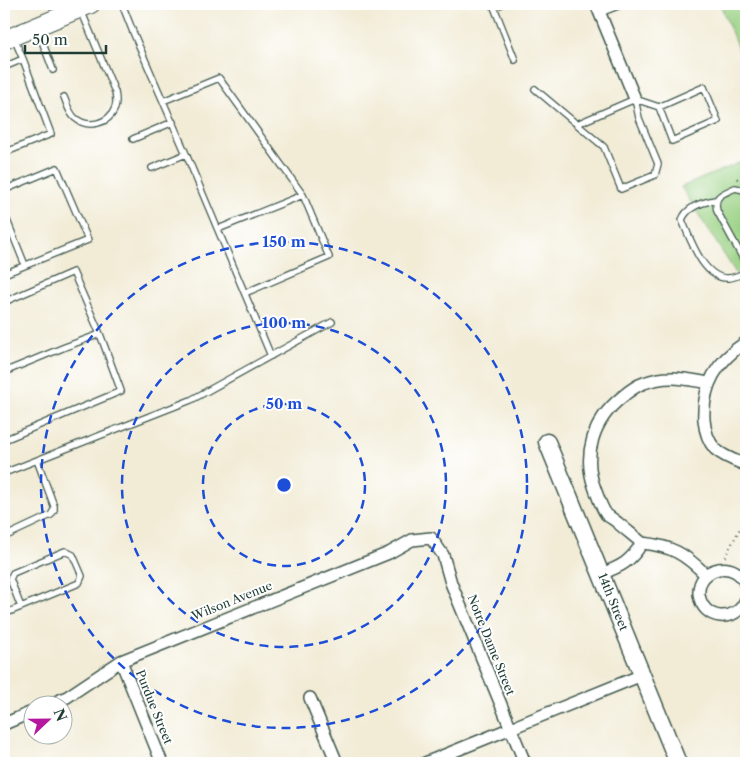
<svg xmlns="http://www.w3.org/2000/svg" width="750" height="767" font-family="'Libre Caslon Text',serif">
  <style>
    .green { fill: #99d082; stroke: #5c865b }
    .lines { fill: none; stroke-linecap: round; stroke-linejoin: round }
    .lane-casing { stroke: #3f574c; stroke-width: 8 }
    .street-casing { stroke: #3f574c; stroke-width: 14 }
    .secondary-casing { stroke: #3f574c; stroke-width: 19 }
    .primary-casing { stroke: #3f574c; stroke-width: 20 }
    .path { stroke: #3f574c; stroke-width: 2; stroke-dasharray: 1 4; stroke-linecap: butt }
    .lane { stroke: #fff; stroke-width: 5.5 }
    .street { stroke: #fff; stroke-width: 11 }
    .secondary { stroke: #fff; stroke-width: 16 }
    .primary { stroke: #fff; stroke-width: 18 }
    .ring { fill: none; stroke: #1d4ed8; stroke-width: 2.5; stroke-dasharray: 9 6 }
    .labels { text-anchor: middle; stroke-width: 4; stroke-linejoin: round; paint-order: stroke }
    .street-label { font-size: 12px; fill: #1f3d34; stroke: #fff }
    .centre { fill: #1d4ed8; stroke: #fff; stroke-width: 2.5 }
    .ring-label { font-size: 15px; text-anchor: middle; font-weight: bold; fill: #1d4ed8; stroke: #fff; stroke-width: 4; stroke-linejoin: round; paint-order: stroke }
  </style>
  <rect width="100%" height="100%" fill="#fff"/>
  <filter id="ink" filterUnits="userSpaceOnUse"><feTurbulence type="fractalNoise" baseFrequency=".02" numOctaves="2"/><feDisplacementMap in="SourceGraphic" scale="10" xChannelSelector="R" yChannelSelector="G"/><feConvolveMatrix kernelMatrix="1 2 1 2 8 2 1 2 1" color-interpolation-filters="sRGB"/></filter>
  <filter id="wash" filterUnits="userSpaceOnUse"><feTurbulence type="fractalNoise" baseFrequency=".0096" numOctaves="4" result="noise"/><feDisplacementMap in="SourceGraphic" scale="20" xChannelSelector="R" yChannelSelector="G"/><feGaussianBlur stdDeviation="1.12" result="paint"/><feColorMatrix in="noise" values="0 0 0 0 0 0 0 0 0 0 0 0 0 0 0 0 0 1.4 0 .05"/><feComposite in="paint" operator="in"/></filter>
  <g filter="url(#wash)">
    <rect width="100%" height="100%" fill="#f2ecd7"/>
    <path class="green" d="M 720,4 L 746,4 L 746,68 Z
      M 746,160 L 746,289 L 681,187 Z"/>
  </g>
  <g filter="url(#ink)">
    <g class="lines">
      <g class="lane-casing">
        <path id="lane" d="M 122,4 L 133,32 L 186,154 L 271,356
          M 502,4 L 494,7 L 515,60
          M 600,13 L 623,4
          M 37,28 L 53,70
          M 4,67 L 23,59
          M 535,89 L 604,147 L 621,189 L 655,175 L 658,164 L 639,118 L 635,99
          M 64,97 C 67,104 69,113 75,118 C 88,129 109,124 115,108 C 117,102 116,97 115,92 L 81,10
          M 163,101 L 219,78 L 303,195 L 218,229
          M 577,124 L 635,99 L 659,107 L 672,141 L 718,121 L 704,87 L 659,107
          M 133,139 L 173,122
          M 4,153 L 51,134 L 23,59 L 14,38
          M 152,168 L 186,154
          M 4,190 L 57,168 L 88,240 L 4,274
          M 746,194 L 744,190 L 735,188 C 723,194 713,195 717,211 L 746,264
          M 715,200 C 703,202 687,206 682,220 C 690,238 703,279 728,278 C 734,278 740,275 746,272
          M 4,213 L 25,265
          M 245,293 L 329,257 L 303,195
          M 4,302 L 73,272 L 100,334 L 121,391 L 4,440
          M 4,372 L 65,347 L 100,334
          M 4,473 L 191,400 L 332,322
          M 4,537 L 51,515 L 54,510 L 54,506 L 37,460
          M 4,614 L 79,583 L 82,576 L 73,555 L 65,551 L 13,573 L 10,579 L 21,607"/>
      </g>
      <g class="street-casing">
        <path id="street" d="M 596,4 L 635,99
          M 746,342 C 717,361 702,385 704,420 C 705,431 708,441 715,449 C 724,457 736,461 746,465
          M 642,543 C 634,536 626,530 618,523 C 615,520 609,517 606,514 C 601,507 598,497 595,489 C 582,455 593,420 622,397 C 629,391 635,386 644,383 C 668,374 685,379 709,383
          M 642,543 C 672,546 685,554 706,575
          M 601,574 C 622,566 630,562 642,543
          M 746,586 C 738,558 697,566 699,594 C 702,621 737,624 746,599
          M 121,661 L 162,763
          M 310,698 L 337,763
          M 51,704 L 67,697 L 121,661 L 389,553 L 412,540 L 431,538 L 443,555 L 451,583 L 525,763
          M 4,724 L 32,712
          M 425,763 L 642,675"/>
      </g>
      <g class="secondary-casing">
        <path id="secondary" d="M 547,442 L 678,763"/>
      </g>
      <g class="primary-casing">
        <path id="primary" d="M 4,40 L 91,4"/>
      </g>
      <path class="path" d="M 737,179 L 746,173
        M 725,557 L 746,517"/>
      <use href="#lane" class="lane"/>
      <use href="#street" class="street"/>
      <use href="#secondary" class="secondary"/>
      <use href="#primary" class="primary"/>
    </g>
  </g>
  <g class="ring">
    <circle cx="284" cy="485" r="81"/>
    <circle cx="284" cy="485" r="162"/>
    <circle cx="284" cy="485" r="243"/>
  </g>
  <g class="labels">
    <g class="street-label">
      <text transform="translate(232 601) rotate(-22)" y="4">Wilson Avenue</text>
      <text transform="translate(613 602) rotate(68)" y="4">14th Street</text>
      <text transform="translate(491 645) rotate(68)" y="4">Notre Dame Street</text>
      <text transform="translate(154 707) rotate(68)" y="4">Purdue Street</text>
    </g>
  </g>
  <circle cx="284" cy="485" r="8" class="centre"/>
  <g class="ring-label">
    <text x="284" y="247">150 m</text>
    <text x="284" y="328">100 m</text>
    <text x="284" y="409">50 m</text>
  </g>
  <rect width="750" height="767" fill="none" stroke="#fff" stroke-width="20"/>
  <g transform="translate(48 720) rotate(68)"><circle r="24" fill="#ffffff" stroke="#a5b1ae"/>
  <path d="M0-4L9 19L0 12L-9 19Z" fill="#b5179e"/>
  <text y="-8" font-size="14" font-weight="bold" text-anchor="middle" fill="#1f3d34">N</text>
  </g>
  <path d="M25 45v8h81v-8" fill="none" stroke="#1f3d34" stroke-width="2.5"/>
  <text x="32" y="45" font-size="15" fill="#1f3d34" stroke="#ffffff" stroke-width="4" paint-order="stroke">50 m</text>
</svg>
